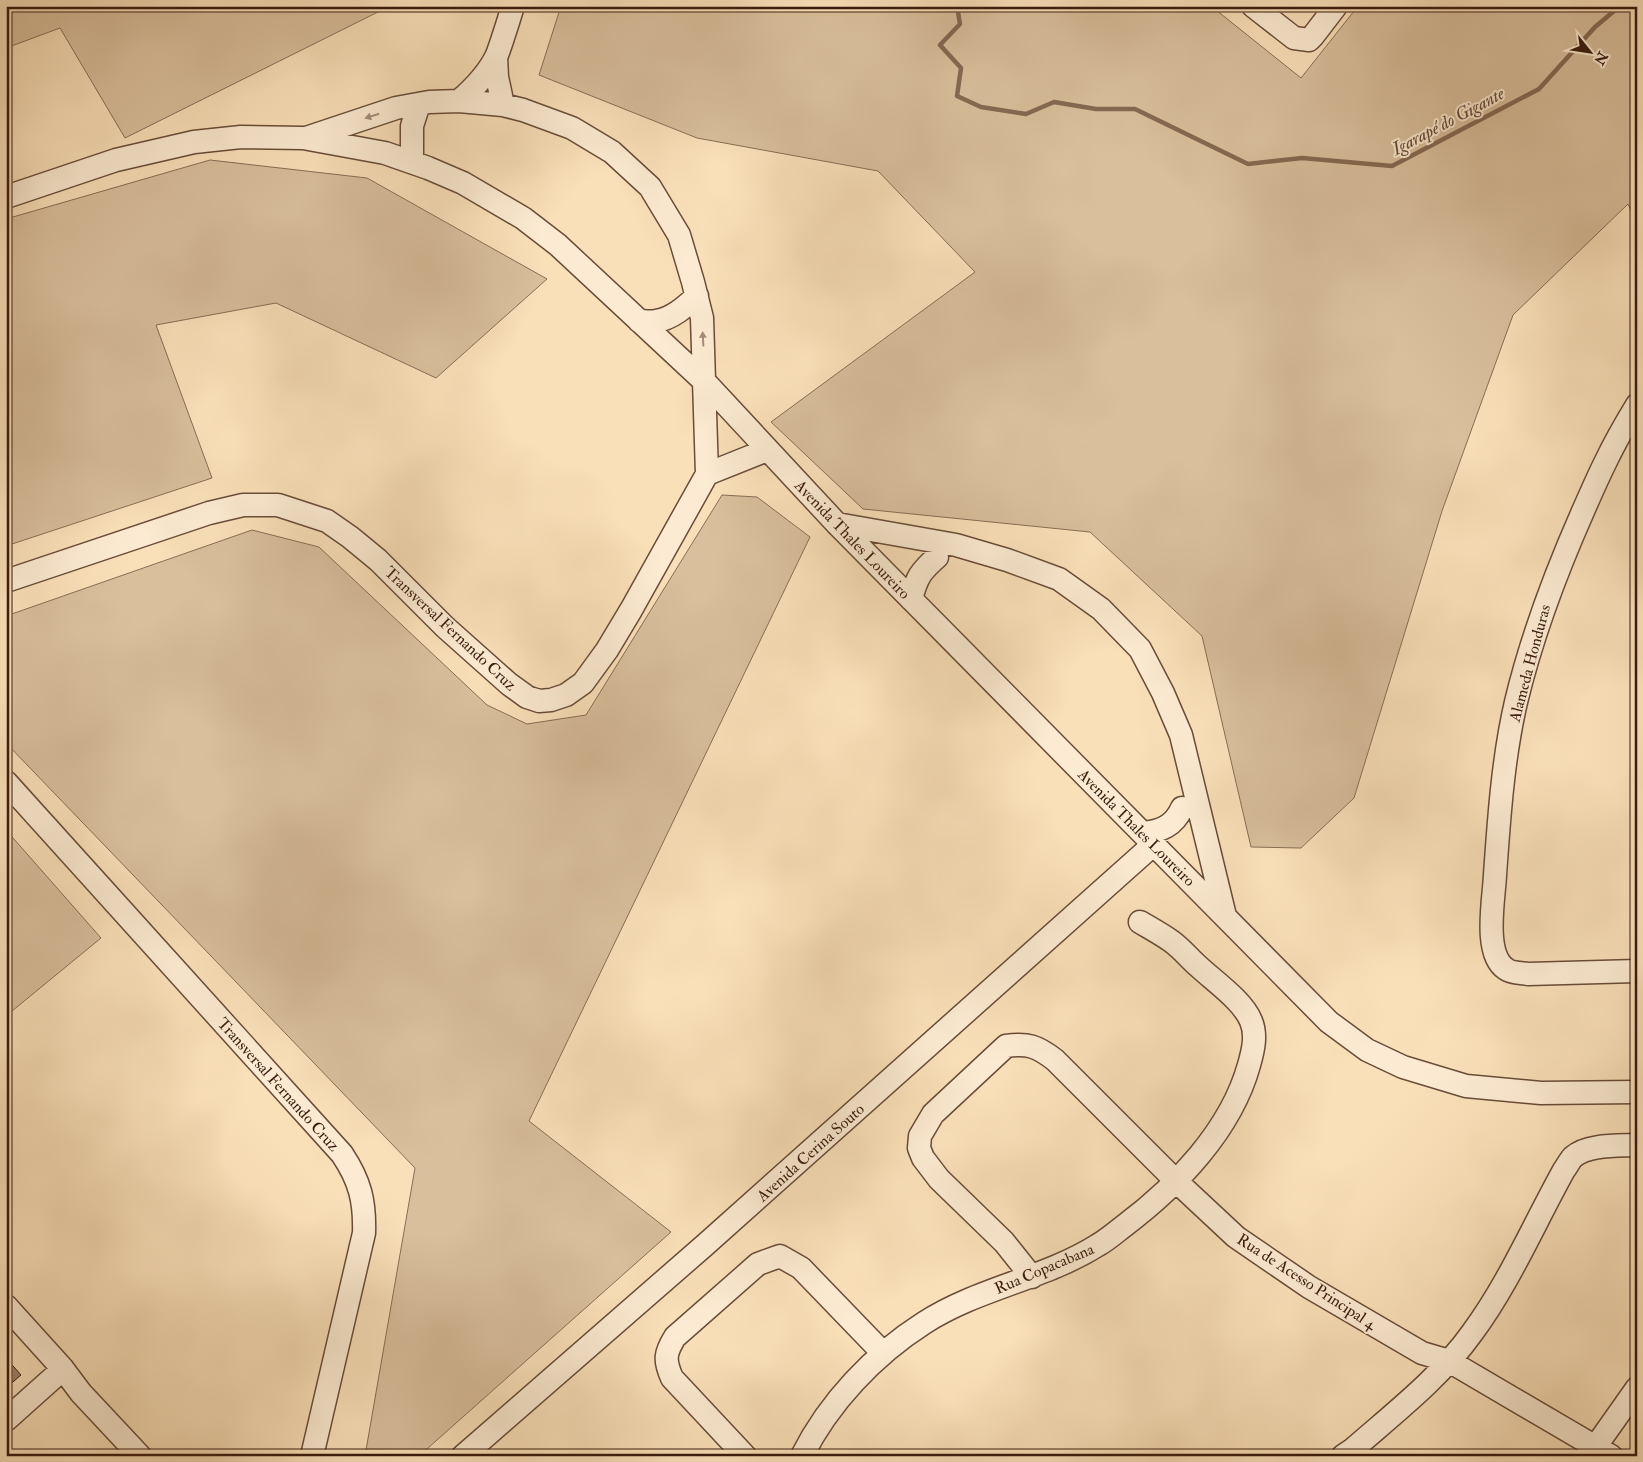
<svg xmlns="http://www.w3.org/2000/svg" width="1643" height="1462" font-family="'IM FELL Double Pica',serif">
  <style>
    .green { fill: #d9bf9c; stroke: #896d55 }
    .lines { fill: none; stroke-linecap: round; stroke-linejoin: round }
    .stream { stroke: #856952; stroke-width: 4.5 }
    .building { fill: #9d8167; stroke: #391b0e }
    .minor-casing { stroke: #694c39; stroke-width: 25 }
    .minor { stroke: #fcebd2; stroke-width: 22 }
    .oneway { fill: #a48d7a }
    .labels { text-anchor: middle; stroke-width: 4; stroke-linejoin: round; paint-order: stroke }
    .street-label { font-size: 16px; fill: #391b0e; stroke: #fcebd2 }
    .water-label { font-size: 18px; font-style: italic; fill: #654836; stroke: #fcebd2 }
  </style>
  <rect width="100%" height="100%" fill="#fae0b9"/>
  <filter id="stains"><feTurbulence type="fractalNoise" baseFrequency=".004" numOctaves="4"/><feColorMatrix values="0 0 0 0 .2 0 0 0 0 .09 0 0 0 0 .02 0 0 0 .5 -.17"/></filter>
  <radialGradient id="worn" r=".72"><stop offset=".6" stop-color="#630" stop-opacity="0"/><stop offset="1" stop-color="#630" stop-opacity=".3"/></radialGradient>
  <path class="green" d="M 6,6 L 390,6 L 125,138 L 60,28 L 6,48 Z
    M 561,6 L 1211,6 L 1301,78 L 1358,6 L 1637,6 L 1637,223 L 1628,204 L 1513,315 L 1442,511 L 1354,798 L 1301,848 L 1251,847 L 1202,636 L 1090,532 L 863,509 L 771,422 L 975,272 L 878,171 L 697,138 L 539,75 Z
    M 210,160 L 367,178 L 547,279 L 436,378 L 276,303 L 156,325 L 212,478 L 6,546 L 6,219 Z
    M 722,495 L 757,497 L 810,537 L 529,1121 L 671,1232 L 419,1456 L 365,1456 L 415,1168 L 6,743 L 6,616 L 252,530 L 319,547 L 487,705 L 527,724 L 586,715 Z
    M 6,830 L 101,938 L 6,1016 Z"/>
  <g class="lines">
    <path class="stream" d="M 957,6 L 960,24 L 940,45 L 961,68 L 957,96 L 981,107 L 1026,114 L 1054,102 L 1096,109 L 1135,109 L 1248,164 L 1302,158 L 1392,166 L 1539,89 L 1595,27 L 1620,6"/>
  </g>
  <path class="building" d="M 6,1358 L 21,1375 L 6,1388 Z"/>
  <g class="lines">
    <g class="minor-casing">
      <path id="minor" d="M 1253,6 L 1294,38 L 1309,40 L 1313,36 L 1336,6
        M 496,57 L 497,77 L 503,105
        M 459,101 C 473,89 489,72 497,55 C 503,39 508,22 513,6
        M 412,162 L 412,126 L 419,104
        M 6,197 L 116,160 L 194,142 L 241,137 L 303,138 L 385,153 L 428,168 L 463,183 L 523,218 L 558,245 L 705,382 L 837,524 L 1329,1022 L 1367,1050 L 1403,1067 L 1466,1086 L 1541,1093 L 1637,1092
        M 639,321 C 644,321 650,322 656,321 C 672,319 686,306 697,296
        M 1637,405 C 1626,423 1615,442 1606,461 C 1598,477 1591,493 1584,509 C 1556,572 1532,635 1516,702 C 1503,758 1499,818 1495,875 C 1494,899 1483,954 1506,969 C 1511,973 1521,973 1528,974 L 1637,971
        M 707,474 L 767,450
        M 837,524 L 956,545 L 1007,560 L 1059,579 L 1101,609 L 1140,649 L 1163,693 L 1181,735 L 1225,916
        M 6,581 L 209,513 L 243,505 L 278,505 L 327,521 L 350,537 L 378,560 L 445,627 L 509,684 L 527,697 L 539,701 L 551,700 L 566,695 L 583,683 L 607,650 L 631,610 L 707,474 L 702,318 L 693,282 L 679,235 L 650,187 L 612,152 L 572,128 L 523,110 L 503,105 L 459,101 L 429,102 L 396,108 L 306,138
        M 911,599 C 917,577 920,572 937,557
        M 6,782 L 342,1154 C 360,1181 365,1201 364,1233 L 312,1456
        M 1143,833 C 1161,831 1174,826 1182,808
        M 1032,1277 L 1004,1242 L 939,1179 L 923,1158 L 919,1148 L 920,1136 L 933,1114 L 1006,1046 C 1028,1043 1037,1046 1055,1060 L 1176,1181 L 1236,1237 L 1309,1287 L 1422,1353 L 1449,1361 L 1611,1456
        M 6,1306 L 63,1369 L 81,1393 L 140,1456
        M 6,1420 L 63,1369
        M 463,1456 L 705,1245 L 1154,844
        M 745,1456 L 672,1378 C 664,1360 665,1353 675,1337 L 758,1264 L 780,1256 L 801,1268 L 883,1353
        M 802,1456 C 829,1402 874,1355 924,1323 C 978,1288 1044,1279 1098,1245 C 1107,1240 1116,1232 1124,1226 C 1177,1186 1231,1130 1249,1065 C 1253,1051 1257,1035 1251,1021 C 1243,1001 1214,981 1198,966 C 1189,958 1181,948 1171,941 C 1161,934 1150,928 1140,922
        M 1343,1456 L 1352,1450 C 1393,1414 1440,1378 1472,1333 C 1509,1283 1534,1224 1564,1170 C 1567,1166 1570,1160 1573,1157 C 1587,1144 1619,1146 1637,1145
        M 1588,1456 L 1596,1446 L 1637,1388"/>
    </g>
    <use href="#minor" class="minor"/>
  </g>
  <defs><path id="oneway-solid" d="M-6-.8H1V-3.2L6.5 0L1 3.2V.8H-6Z" transform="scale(1.25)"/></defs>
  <g class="oneway">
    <use href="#oneway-solid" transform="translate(372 116) rotate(163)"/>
    <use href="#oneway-solid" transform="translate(703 339) rotate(-93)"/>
  </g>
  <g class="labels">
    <g class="street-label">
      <text transform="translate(853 539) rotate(46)" y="6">Avenida Thales Loureiro</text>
      <text transform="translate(451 628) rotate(43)" y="6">Transversal Fernando Cruz</text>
      <text transform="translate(1529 663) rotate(-75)" y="6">Alameda Honduras</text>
      <text transform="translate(1137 827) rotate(45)" y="6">Avenida Thales Loureiro</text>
      <text transform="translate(279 1084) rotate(48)" y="6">Transversal Fernando Cruz</text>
      <text transform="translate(810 1152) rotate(-42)" y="6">Avenida Cerina Souto</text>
      <text transform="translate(1044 1268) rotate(-23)" y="6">Rua Copacabana</text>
      <text transform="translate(1307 1281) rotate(33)" y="6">Rua de Acesso Principal 4</text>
    </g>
    <g class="water-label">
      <text transform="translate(1448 121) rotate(-28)" y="6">Igarapé do Gigante</text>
    </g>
  </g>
  <rect width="1643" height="1462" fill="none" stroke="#fae0b9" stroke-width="25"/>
  <rect x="8" y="8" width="1628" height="1447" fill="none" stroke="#391b0e" stroke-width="2.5"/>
  <rect x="12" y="12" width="1618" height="1437" fill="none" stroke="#391b0e"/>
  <g transform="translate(1590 52) rotate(120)" stroke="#fcebd2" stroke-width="4" paint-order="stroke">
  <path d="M0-4L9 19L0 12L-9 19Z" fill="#391b0e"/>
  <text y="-8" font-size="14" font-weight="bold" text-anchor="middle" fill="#391b0e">N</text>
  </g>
  <rect width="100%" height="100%" filter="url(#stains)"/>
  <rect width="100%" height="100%" fill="url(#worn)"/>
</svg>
